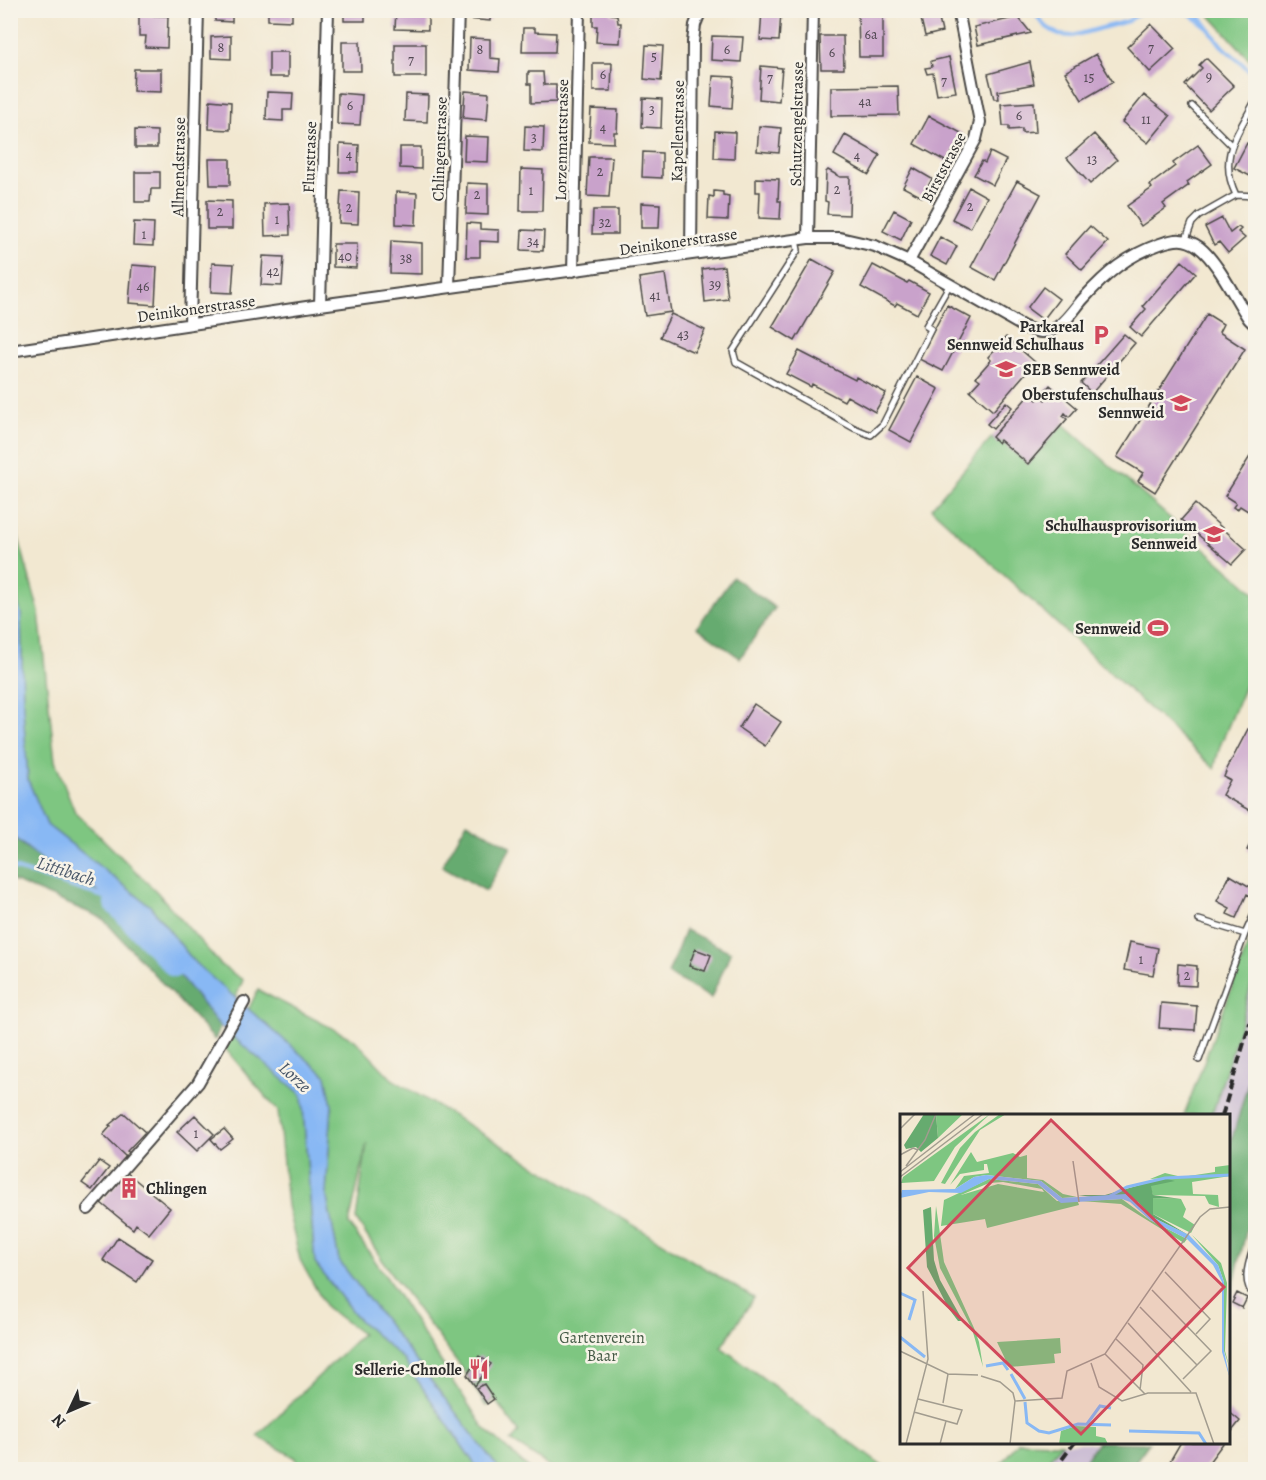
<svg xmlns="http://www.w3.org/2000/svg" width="1266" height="1480" font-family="Alegreya,serif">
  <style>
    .industrial { fill: #ccbed4 }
    .green { fill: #7ec681; stroke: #547856; stroke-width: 1.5 }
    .forest { fill: #66ab6f; stroke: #486b4d; stroke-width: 1.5 }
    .water { fill: #88b8f4; stroke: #5a7290; stroke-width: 1.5 }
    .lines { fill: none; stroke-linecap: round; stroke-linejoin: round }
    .stream { stroke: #88b8f4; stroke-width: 4 }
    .river { stroke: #88b8f4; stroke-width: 24 }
    .building { fill: #c9a2cb }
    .lane-casing { stroke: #494744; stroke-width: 8 }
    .street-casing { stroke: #494744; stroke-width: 14 }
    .lane { stroke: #fff; stroke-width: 5 }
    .street { stroke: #fff; stroke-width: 10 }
    .rail { stroke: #2b2b2b; stroke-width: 4; stroke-dasharray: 9 4.5; stroke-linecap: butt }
    .labels { text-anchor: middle; stroke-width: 5; stroke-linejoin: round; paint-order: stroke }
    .number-label { font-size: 14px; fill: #524953 }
    .street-label { font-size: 16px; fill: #2b2b2b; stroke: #f7f3e8 }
    .poi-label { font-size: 16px; font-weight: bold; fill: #2b2b2b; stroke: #f7f3e8; text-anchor: end }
    .park-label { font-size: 16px; fill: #445a45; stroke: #f7f3e8 }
    .water-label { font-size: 18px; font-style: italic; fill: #475567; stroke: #f7f3e8 }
    .inset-river { fill: none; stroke: #88b8f4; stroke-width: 3 }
    .inset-road { fill: none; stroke: #a29c8f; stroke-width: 1.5 }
    .view { fill: #d1495b; fill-opacity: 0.15; stroke: #d1495b; stroke-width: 3 }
    .inset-edge { fill: none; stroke: #2b2b2b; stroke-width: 3 }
  </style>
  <rect width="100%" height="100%" fill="#f7f3e8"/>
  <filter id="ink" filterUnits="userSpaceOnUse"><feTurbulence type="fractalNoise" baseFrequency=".0167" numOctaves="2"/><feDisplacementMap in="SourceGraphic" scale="12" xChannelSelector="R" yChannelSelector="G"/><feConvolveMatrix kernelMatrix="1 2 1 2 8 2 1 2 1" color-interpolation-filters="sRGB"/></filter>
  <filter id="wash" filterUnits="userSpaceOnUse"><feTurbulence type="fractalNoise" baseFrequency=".008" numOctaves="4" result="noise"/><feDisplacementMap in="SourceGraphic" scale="24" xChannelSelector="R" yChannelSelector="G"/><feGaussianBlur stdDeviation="1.35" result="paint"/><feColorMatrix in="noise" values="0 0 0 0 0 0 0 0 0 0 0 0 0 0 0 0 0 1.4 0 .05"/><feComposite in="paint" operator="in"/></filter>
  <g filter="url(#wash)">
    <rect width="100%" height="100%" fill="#f2e8d1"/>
    <path class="industrial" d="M 1255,969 L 1255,1059 L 1229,1149 L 1228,1116 L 1212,1116 L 1243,1016 Z
      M 1062,1443 L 1097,1443 L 1079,1469 L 1041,1469 Z"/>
    <path class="green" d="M 1206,11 L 1255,11 L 1255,64 L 1252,62 Z
      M 1063,424 L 1255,593 L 1255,662 L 1220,746 L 1214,768 L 931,508 L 992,437 L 998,443 L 1000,440 L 1028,464 Z
      M 10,507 L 39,612 L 55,761 L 75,812 L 157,892 L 222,966 L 243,980 L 235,999 L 195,963 L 150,906 L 47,825 L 28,780 L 23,709 L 21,614 L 11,574 Z
      M 1255,926 L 1255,969 L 1243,1016 L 1212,1115 L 1184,1115 Z
      M 258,990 L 355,1040 L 392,1079 L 754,1298 L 721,1347 L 886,1469 L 554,1469 L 511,1441 L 519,1432 L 495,1400 L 486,1406 L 464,1371 L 390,1272 L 356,1219 L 367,1143 L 349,1224 L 385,1275 L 483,1427 L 529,1469 L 499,1469 L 339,1261 L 326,1193 L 332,1105 L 326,1076 L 248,1010 Z
      M 233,1035 L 302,1095 L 315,1263 L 357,1318 L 403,1359 L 478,1469 L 299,1469 L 296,1458 L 257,1436 L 362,1334 L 326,1307 L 300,1260 L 287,1206 L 278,1111 L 223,1046 Z
      M 1018,1443 L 1018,1442 L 1062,1443 L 1041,1469 L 996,1469 Z"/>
    <path class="forest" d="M 733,577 L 775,608 L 740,658 L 697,627 Z
      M 467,822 L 511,847 L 486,891 L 442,866 Z
      M 10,835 L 51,867 L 85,882 L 145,932 L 220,1026 L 215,1040 L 102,918 L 11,880 Z
      M 685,930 L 731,952 L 711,998 L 668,974 Z
      M 1255,1059 L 1255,1195 L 1229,1303 L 1229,1149 Z
      M 1097,1443 L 1097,1442 L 1149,1443 L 1130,1469 L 1079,1469 Z"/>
    <path class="water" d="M 10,574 L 21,614 L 23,709 L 28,780 L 47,825 L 150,906 L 195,963 L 326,1076 L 332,1105 L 326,1193 L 339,1261 L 499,1469 L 478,1469 L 403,1359 L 357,1318 L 315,1263 L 302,1095 L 220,1026 L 145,932 L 85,882 L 51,867 L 11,835 Z"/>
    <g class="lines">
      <path class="stream" d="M 1032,10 L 1045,26 L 1059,35 L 1072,36 L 1128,21 L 1143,10
        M 1164,10 L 1189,13 L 1206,27
        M 1195,10 L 1221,45 L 1256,76
        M 10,867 L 107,898"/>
      <path class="river" d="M 116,903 L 175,965"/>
    </g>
    <g id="blocks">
      <path class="building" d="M 215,10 L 232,10 L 232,22 L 215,21 Z
        M 268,10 L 292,10 L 292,21 L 268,20 Z
        M 344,10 L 365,10 L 365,21 L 344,21 Z
        M 396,10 L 428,10 L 428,30 L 395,29 Z
        M 468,10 L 491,10 L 490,21 L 468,19 Z
        M 593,10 L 611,10 L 611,14 L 617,15 L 618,23 L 621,23 L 620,43 L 596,42 L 597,26 L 593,26 Z
        M 762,10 L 781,12 L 779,41 L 760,40 Z
        M 858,10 L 883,10 L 883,57 L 859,57 Z
        M 139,15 L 168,16 L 167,48 L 145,47 L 146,36 L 139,36 Z
        M 938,15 L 942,32 L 925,36 L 921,19 Z
        M 1018,17 L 1031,33 L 978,45 L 974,27 Z
        M 1151,24 L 1175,49 L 1150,72 L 1127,47 Z
        M 523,28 L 535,28 L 535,32 L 556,33 L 555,52 L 522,52 Z
        M 231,36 L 231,59 L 211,58 L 211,37 Z
        M 712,36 L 743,37 L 741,62 L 711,60 Z
        M 820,36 L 843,36 L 844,69 L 821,69 Z
        M 470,38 L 490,39 L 490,58 L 500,59 L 499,72 L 469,70 Z
        M 342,42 L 360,42 L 361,71 L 342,71 Z
        M 395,44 L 426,44 L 426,77 L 395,77 Z
        M 646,45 L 663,46 L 661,81 L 644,79 Z
        M 269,52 L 288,52 L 288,77 L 269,77 Z
        M 1096,54 L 1113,82 L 1082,100 L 1065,72 Z
        M 949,57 L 956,92 L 937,95 L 933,73 L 927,74 L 925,68 L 932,67 L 931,61 Z
        M 1206,58 L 1234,86 L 1209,110 L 1185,85 L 1202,68 L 1199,65 Z
        M 1030,62 L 1034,84 L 998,91 L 999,99 L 994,99 L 988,74 Z
        M 593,63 L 612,63 L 611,91 L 593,91 Z
        M 761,66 L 782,68 L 779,101 L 759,99 Z
        M 134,69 L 161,69 L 161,92 L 133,91 Z
        M 528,72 L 543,72 L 544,85 L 556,85 L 556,102 L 531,103 L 531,84 L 528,84 Z
        M 713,76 L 734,77 L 732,108 L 711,106 Z
        M 898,86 L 899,115 L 831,116 L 831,87 Z
        M 465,91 L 489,93 L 487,120 L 463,118 Z
        M 267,92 L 293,93 L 292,110 L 283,110 L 283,121 L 266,120 Z
        M 338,93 L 362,95 L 360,125 L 337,124 Z
        M 406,94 L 428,95 L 427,122 L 405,121 Z
        M 1144,95 L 1170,116 L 1148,143 L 1122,122 Z
        M 643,98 L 662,99 L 661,128 L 642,127 Z
        M 210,100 L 231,102 L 230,130 L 209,129 Z
        M 1034,102 L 1036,132 L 1022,133 L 1022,129 L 1009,130 L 1009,126 L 1003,126 L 1001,104 Z
        M 591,109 L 618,110 L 617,132 L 614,132 L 614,143 L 589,142 Z
        M 929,116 L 963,134 L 947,162 L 914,144 Z
        M 525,126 L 544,127 L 543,152 L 524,151 Z
        M 759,126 L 781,128 L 779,153 L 757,151 Z
        M 135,130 L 157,131 L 157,148 L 135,148 Z
        M 715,131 L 735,132 L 734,159 L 714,158 Z
        M 1094,134 L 1117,160 L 1090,184 L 1067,158 Z
        M 845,135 L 880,155 L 869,175 L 834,155 Z
        M 465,136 L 489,137 L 488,162 L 464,161 Z
        M 1247,143 L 1256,148 L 1256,179 L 1234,168 Z
        M 340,144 L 359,145 L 358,172 L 339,172 Z
        M 1198,145 L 1212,164 L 1187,182 L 1189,185 L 1163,204 L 1166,208 L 1141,226 L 1127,206 L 1152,188 L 1150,185 L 1175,166 L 1173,163 Z
        M 400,147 L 421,147 L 421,169 L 400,168 Z
        M 643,152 L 662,153 L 662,178 L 642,177 Z
        M 990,152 L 1006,160 L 993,185 L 974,175 L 982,161 L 985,163 Z
        M 589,157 L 612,157 L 609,197 L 587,196 Z
        M 209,159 L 230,159 L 230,185 L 210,185 Z
        M 913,168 L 932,179 L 922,197 L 903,187 Z
        M 521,169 L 543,170 L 542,211 L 520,211 Z
        M 828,170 L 840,177 L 850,177 L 849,215 L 827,214 L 828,202 L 825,201 L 826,172 Z
        M 135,172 L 160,172 L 160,189 L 151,189 L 150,202 L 135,202 Z
        M 756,178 L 779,179 L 778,201 L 781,201 L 780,219 L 759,218 L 760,192 L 756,192 Z
        M 1017,181 L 1041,194 L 995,280 L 971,267 Z
        M 467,183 L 488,184 L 488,215 L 466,214 Z
        M 969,187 L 987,197 L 970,228 L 952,219 Z
        M 341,191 L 359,192 L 358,224 L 339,223 Z
        M 714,191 L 723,192 L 723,195 L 729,196 L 728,220 L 708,219 L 709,196 L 714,197 Z
        M 396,192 L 417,193 L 416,225 L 396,224 Z
        M 207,200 L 232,201 L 232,229 L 207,229 Z
        M 289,203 L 290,235 L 265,236 L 264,204 Z
        M 641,203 L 660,204 L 659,228 L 641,228 Z
        M 593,210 L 618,210 L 618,234 L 592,234 Z
        M 894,210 L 911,219 L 901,240 L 883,231 Z
        M 1222,218 L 1230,233 L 1238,227 L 1241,229 L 1238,232 L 1245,238 L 1228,253 L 1219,242 L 1214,245 L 1205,227 Z
        M 134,222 L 154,223 L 153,246 L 133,245 Z
        M 467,223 L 480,224 L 480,229 L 499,230 L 499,242 L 480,241 L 480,257 L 466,257 Z
        M 1090,226 L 1108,242 L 1082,270 L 1065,254 Z
        M 522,230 L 544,231 L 543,251 L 521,250 Z
        M 940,237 L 957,246 L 947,265 L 930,256 Z
        M 391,241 L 422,243 L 422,274 L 390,273 Z
        M 333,244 L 357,244 L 356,268 L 333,267 Z
        M 263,256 L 284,257 L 282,286 L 261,285 Z
        M 812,259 L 835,272 L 795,341 L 772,327 Z
        M 1182,261 L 1196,273 L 1141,337 L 1130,327 L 1146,309 L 1143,306 Z
        M 212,263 L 234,264 L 232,293 L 211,292 Z
        M 132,265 L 157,267 L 155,305 L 129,303 Z
        M 873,265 L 907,283 L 909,281 L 929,292 L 917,314 L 897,303 L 895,306 L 861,287 Z
        M 724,266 L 728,299 L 705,302 L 702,269 Z
        M 665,274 L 671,312 L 645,316 L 639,278 Z
        M 1043,287 L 1059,299 L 1043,320 L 1027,308 Z
        M 947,305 L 971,318 L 943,371 L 919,359 Z
        M 671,314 L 705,330 L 694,352 L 660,337 Z
        M 1207,314 L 1223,324 L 1219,332 L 1245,349 L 1155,492 L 1138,481 L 1143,473 L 1117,457 Z
        M 1124,334 L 1135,343 L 1092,393 L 1081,383 Z
        M 1006,337 L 1035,362 L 993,411 L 970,391 L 980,380 L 976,377 L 991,360 L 988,357 Z
        M 799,351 L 855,380 L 856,377 L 886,393 L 875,412 L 847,396 L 844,401 L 812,384 L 811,387 L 786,374 Z
        M 917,377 L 939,389 L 911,442 L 889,430 Z
        M 1050,385 L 1077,408 L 1069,417 L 1065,413 L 1063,416 L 1067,419 L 1028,464 L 1000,440 L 998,443 L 992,437 L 1030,394 L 1037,400 L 1040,396 L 1045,400 L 1047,397 L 1043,393 Z
        M 1006,402 L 1012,407 L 993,429 L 987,424 Z
        M 1256,447 L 1256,506 L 1251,513 L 1240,506 L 1237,510 L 1233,507 L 1236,503 L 1225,496 Z
        M 1195,504 L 1246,549 L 1232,564 L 1181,520 Z
        M 754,704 L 781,722 L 765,746 L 739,728 Z
        M 1248,729 L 1256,732 L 1254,813 L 1222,795 L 1230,780 L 1224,777 L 1227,769 Z
        M 1256,833 L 1256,854 L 1247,850 Z
        M 1230,875 L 1250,887 L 1256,875 L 1256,899 L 1247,894 L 1236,918 L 1227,914 L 1230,908 L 1217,901 Z
        M 1130,942 L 1158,948 L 1153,975 L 1124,970 Z
        M 695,949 L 711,955 L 705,971 L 689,966 Z
        M 1178,964 L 1197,966 L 1196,986 L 1177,985 Z
        M 1161,1003 L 1197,1006 L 1195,1030 L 1159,1028 Z
        M 124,1113 L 145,1132 L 127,1151 L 130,1153 L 126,1157 L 103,1135 L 111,1126 L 109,1125 Z
        M 195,1115 L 214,1134 L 197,1151 L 177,1132 Z
        M 224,1129 L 233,1139 L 220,1149 L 211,1139 Z
        M 99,1161 L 109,1168 L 92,1190 L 82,1183 Z
        M 126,1172 L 170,1208 L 149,1234 L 136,1224 L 133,1229 L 101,1203 Z
        M 118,1237 L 152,1259 L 137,1282 L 103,1260 Z
        M 1237,1293 L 1247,1298 L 1242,1308 L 1232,1303 Z
        M 479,1356 L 491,1364 L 475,1386 L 467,1375 Z
        M 484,1384 L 494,1399 L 487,1404 L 476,1388 Z
        M 1228,1411 L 1240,1421 L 1228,1436 Z
        M 1181,1442 L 1224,1442 L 1203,1470 L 1168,1470 L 1166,1468 Z"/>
    </g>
  </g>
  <g filter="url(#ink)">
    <use href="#blocks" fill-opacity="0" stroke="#494744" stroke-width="1.5"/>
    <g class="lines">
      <g class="lane-casing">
        <path id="lane" d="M 1192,106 L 1232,146
          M 1236,195 C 1217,156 1238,134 1256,99
          M 1186,239 L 1192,223 L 1199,216 L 1236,195 L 1256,196
          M 796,240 L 798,250 L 733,351 L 736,362 L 854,428 L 871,435 L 883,424 L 931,329 L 926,326 L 950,284
          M 1199,920 L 1245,934
          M 1199,1060 L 1245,934 L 1256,910
          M 1256,1240 C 1250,1260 1239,1281 1256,1298"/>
      </g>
      <g class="street-casing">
        <path id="street" d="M 808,238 L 813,10
          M 691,254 L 693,42 L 695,25 L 701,10
          M 909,261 L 976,139 L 980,122 L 958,10
          M 573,271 L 579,10
          M 449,287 L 458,10
          M 320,305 L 328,10
          M 190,324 L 198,10
          M 10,351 L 320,305 L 808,238 L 840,238 L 875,246 L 909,261 L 1024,327 C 1036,331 1043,335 1054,329 C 1065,324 1075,308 1083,299 C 1107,273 1126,256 1160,244 C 1175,239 1185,237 1199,247 C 1219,263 1234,297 1249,319 L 1256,326
          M 88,1209 L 198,1083 L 244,1002"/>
      </g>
      <use href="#lane" class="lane"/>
      <use href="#street" class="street"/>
      <path class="rail" d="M 1222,1116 L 1256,1003
        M 1054,1470 L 1075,1442"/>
    </g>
  </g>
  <defs>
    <g id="parking-bare" transform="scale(1.62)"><path d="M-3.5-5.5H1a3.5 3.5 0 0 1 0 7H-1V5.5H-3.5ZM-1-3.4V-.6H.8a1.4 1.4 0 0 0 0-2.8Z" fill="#d1495b" stroke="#f7f3e8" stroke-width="2.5" paint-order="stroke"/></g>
    <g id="school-bare" transform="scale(1.62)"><path d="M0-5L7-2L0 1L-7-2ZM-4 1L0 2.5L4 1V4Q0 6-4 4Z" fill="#d1495b" stroke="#f7f3e8" stroke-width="2.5" paint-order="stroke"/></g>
    <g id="stadium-bare" transform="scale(1.62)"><path d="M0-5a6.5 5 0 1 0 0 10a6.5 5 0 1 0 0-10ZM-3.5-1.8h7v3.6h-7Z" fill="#d1495b" stroke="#f7f3e8" stroke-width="2.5" paint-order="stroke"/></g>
    <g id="building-bare" transform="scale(1.62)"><path d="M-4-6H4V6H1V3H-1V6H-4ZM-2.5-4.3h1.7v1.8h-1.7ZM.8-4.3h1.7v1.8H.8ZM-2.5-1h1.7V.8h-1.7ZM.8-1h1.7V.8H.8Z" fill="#d1495b" stroke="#f7f3e8" stroke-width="2.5" paint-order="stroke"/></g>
    <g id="restaurant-bare" transform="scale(1.62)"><path d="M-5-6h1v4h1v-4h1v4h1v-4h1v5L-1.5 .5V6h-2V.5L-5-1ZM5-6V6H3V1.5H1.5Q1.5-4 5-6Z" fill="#d1495b" stroke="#f7f3e8" stroke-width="2.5" paint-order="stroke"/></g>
  </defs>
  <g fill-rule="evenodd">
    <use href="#parking-bare" x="1101" y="335"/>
    <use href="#school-bare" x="1006" y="369"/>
    <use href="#school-bare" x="1181" y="403"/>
    <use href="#school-bare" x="1214" y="534"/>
    <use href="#stadium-bare" x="1158" y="628"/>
    <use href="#building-bare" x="129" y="1188"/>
    <use href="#restaurant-bare" x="479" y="1369"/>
  </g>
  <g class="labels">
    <g class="number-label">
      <text x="871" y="39">6a</text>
      <text x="221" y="52">8</text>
      <text x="1151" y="53">7</text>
      <text x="480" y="54">8</text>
      <text x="727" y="54">6</text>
      <text x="832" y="57">6</text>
      <text x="654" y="61">5</text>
      <text x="411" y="65">7</text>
      <text x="603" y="79">6</text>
      <text x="1209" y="81">9</text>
      <text x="1089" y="82">15</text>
      <text x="770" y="83">7</text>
      <text x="944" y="86">7</text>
      <text x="865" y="106">4a</text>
      <text x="350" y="110">6</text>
      <text x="652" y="114">3</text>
      <text x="1019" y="120">6</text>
      <text x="1146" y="124">11</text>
      <text x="603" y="132">4</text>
      <text x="534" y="142">3</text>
      <text x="349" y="159">4</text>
      <text x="857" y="160">4</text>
      <text x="1092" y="164">13</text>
      <text x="600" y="176">2</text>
      <text x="837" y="194">2</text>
      <text x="531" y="195">1</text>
      <text x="477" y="199">2</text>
      <text x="970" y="211">2</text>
      <text x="349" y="212">2</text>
      <text x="220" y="216">2</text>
      <text x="277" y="224">1</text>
      <text x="605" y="227">32</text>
      <text x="144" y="239">1</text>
      <text x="533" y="246">34</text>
      <text x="345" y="261">40</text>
      <text x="406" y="263">38</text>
      <text x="273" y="276">42</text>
      <text x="715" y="289">39</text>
      <text x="143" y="291">46</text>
      <text x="655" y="300">41</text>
      <text x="683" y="339">43</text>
      <text x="1141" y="964">1</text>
      <text x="1187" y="980">2</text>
      <text x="196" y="1138">1</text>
    </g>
    <g class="street-label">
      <text transform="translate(796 124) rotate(-89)" y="6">Schutzengelstrasse</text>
      <text transform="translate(677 131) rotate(-89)" y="6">Kapellenstrasse</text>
      <text transform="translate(561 140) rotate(-89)" y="6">Lorzenmattstrasse</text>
      <text transform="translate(439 149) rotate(-88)" y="6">Chlingenstrasse</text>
      <text transform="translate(309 157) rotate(-88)" y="6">Flurstrasse</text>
      <text transform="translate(178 167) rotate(-89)" y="6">Allmendstrasse</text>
      <text transform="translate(943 167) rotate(-62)" y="6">Birststrasse</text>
      <text transform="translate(678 241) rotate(-8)" y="6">Deinikonerstrasse</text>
      <text transform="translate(196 308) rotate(-8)" y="6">Deinikonerstrasse</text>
    </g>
    <g class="poi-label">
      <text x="1084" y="332">Parkareal<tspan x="1084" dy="18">Sennweid Schulhaus</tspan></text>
      <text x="1023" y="375" text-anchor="start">SEB Sennweid</text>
      <text x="1164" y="400">Oberstufenschulhaus<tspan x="1164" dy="18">Sennweid</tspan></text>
      <text x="1197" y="531">Schulhausprovisorium<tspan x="1197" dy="18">Sennweid</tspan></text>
      <text x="1141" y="634">Sennweid</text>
      <text x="146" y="1194" text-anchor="start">Chlingen</text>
      <text x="462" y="1375">Sellerie-Chnolle</text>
    </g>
    <g class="park-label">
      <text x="602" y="1343">Gartenverein<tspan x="602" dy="18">Baar</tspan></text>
    </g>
    <g class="water-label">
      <text transform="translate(66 871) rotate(18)" y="6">Littibach</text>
      <text transform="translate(295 1077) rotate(43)" y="6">Lorze</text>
    </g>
  </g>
  <g transform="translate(900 1114)">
    <rect width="330" height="330" fill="#f2e8d1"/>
    <path d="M 36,0 L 63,0 L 38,24 ZM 90,0 L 55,33 L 34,67 L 1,69 L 3,63 ZM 100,0 L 106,0 L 80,16 L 45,70 L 41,69 L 60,34 L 75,18 ZM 71,38 L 77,48 L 113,39 L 120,43 L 127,41 L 127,64 L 143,66 L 163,80 L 177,83 L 162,84 L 141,67 L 86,61 L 74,63 L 55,75 L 64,62 L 89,59 L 87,50 L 84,50 L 84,56 L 60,60 L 50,71 ZM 330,51 L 330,62 L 292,68 L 293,80 L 318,81 L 319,93 L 309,90 L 305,82 L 253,81 L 250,72 L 264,64 L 250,65 L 265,59 L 282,63 L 315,58 L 315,53 ZM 89,65 L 138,70 L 157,87 L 178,88 L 179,91 L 87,114 L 85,105 L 41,112 L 44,86 ZM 103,68 L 142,75 L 144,78 L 98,70 L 61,81 L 89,69 ZM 253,84 L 281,85 L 286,95 L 283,103 L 295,111 L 291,119 L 253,100 ZM 222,85 L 250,106 L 287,125 L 284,129 L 221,90 L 181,87 ZM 36,92 L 44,148 L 74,214 L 79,228 L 83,253 L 72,215 L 40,154 L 34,122 ZM 292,121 L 321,149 L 327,169 L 325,237 L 330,255 L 324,237 L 324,168 L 318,151 ZM 160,224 L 161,239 L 154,240 L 155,249 L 109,253 L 97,228 ZM 175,312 L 196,313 L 196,322 L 205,324 L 208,330 L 159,330 L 161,317 Z" fill="#7ec681" fill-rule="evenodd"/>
    <path d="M 24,0 L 36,0 L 38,24 L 21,38 L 16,33 L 6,35 L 4,31 ZM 264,64 L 275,67 L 251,72 L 253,81 L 281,85 L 253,84 L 253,100 L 290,122 L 252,103 L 238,88 L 217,81 L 199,84 L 178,81 L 205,81 ZM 31,93 L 34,146 L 40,166 L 63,207 L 58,207 L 49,195 L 27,153 L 23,96 Z" fill="#66ab6f"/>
    <path d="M 86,61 L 141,67 L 162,84 L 226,80 L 252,103 L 289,121 L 318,151 L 324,168 L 324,237 L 330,265 L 322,238 L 322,168 L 313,151 L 287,125 L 250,106 L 230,88 L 222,85 L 161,89 L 138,70 L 89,65 L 61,79 L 29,78 L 0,84 L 2,76 L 55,75 L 74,63 Z" fill="#88b8f4"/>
    <path class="inset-river" d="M 206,84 L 227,73 L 265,64 L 330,61M 0,179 L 15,186 L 9,206M 0,223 L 25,243M 86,252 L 103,249 L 108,256M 111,260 L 125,285M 125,288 L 127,309 L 139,317 L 149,319 L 178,310 L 211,311M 187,310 L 200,292 L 211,294M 229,317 L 299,319 L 306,330"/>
    <path class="inset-road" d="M 1,14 L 15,0M 0,41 L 13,34 L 18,36M 173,47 L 179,88M 6,52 L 25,26 L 36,0M 0,58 L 75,0M 0,63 L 83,0M 265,158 L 310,205 L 296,220M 252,176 L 311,237 L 283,265M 240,193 L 297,251M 228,209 L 291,278M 216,225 L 243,251 L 240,276M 0,237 L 48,260 L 78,261M 205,240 L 245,280M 191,249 L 199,273 L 222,287 L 248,279 L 296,279 L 314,330M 81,262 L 100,268 L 113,279 L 115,287M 115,287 L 162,284 L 167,257 L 205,240 L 300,103 L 310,95 L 330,93M 43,289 L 48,260M 14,298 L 57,310 L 62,296 L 18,285M 6,330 L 28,245 L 23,177M 40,330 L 46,307M 110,330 L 115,287"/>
    <path class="view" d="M 151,6 L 324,173 L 181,320 L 8,154 Z"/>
    <rect width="330" height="330" class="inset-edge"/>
  </g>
  <rect width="1266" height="1480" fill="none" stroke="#f7f3e8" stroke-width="36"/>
  <g transform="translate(69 1411) rotate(226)" stroke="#f7f3e8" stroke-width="4.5" paint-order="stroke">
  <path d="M0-4.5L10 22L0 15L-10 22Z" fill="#2b2b2b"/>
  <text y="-9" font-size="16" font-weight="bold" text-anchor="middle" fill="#2b2b2b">N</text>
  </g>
</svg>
